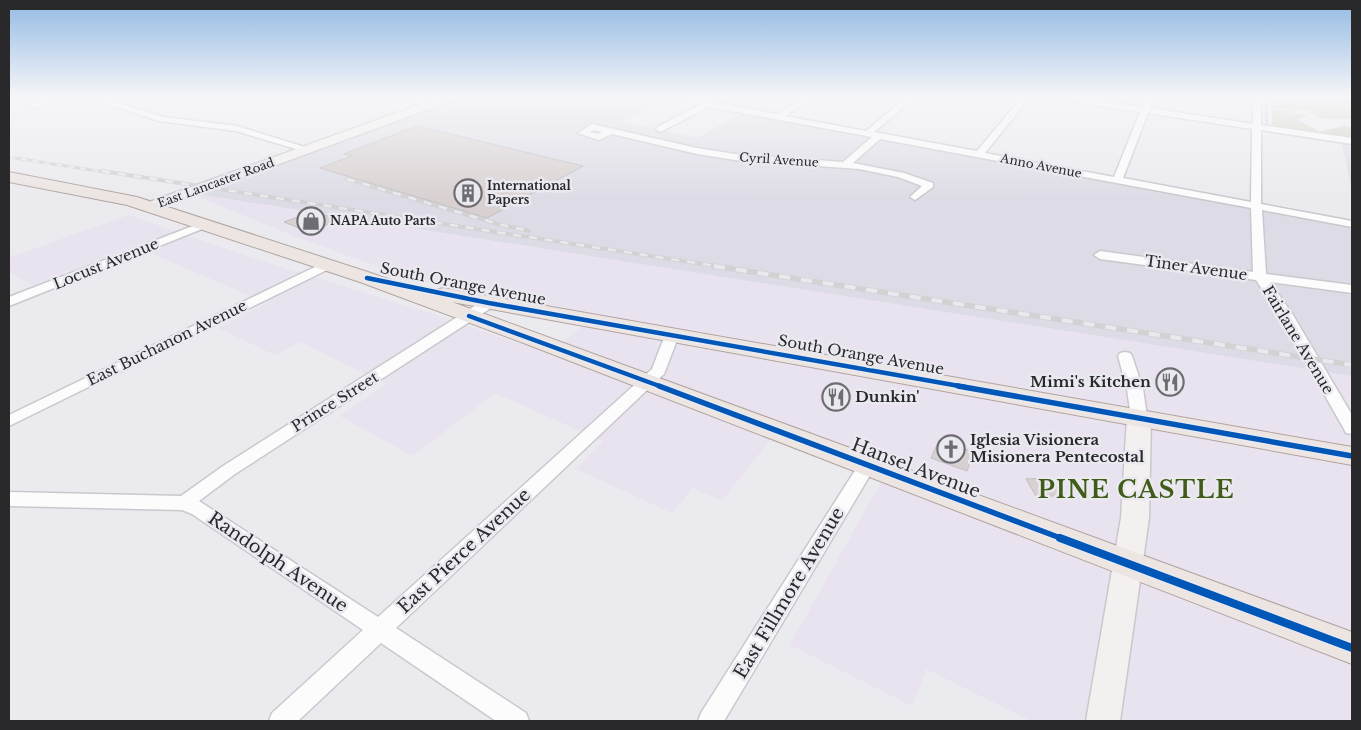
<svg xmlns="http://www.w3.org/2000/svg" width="1361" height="730" font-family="'Libre Baskerville',serif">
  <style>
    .commercial { fill: #e9e2ef }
    .built { fill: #dddce6 }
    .forest { fill: #cdd0bf }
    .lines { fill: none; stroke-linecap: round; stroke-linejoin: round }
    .stream { stroke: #b5c4db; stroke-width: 2 }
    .building { fill: #d9d1d1; stroke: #c1bfc1 }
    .street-casing { stroke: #c9c8cc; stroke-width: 3 }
    .secondary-casing { stroke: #c9c8cc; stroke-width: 3 }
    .primary-casing { stroke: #b1a4a0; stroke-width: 2 }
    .street { fill: #fcfcfd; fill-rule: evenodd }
    .secondary { fill: #f4f0f0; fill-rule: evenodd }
    .primary { fill: #ece5e2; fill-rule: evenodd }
    .rail-far2-casing { stroke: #d2d2d3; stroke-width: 3 }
    .rail-far1-casing { stroke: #d2d2d3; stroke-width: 4 }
    .rail-casing { stroke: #d2d2d3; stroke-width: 5.5 }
    .rail-far2 { stroke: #eae9f0; stroke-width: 2; stroke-dasharray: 6; stroke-linecap: butt }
    .rail-far1 { stroke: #eae9f0; stroke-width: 2.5; stroke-dasharray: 8; stroke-linecap: butt }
    .rail { stroke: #eae9f0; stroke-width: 4; stroke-dasharray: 11; stroke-linecap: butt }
    .cycleway-far2-casing { stroke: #eae9f0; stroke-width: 8 }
    .cycleway-far1-casing { stroke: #eae9f0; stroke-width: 9 }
    .cycleway-casing { stroke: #eae9f0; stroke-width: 11 }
    .cycleway-far2 { stroke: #0057b8; stroke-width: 4.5 }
    .cycleway-far1 { stroke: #0057b8; stroke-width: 5.5 }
    .cycleway { stroke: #0057b8; stroke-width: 8 }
    .labels { text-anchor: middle; stroke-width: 5; stroke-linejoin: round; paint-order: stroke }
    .far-street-label { font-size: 12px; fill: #29282b; stroke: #eae9f0 }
    .far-poi-label { font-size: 12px; font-weight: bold; fill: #29282b; stroke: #eae9f0; text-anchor: start }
    .street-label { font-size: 15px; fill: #29282b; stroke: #eae9f0 }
    .poi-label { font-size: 15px; font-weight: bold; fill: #29282b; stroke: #eae9f0; text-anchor: start }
    .near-street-label { font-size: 18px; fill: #29282b; stroke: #eae9f0 }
    .near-district-label { font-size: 24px; font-weight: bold; letter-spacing: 1px; fill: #415c18; stroke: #eae9f0 }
  </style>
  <rect width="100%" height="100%" fill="#ebeaef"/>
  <path class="commercial" d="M 200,195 L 1352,376 L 1352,721 L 1031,721 L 926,669 L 912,706 L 790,645 L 886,473 L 777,431 L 722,501 L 693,488 L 672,513 L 576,469 L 603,441 L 495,393 L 413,456 L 340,416 L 387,384 L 300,342 L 275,355 L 218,328 L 267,303 L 134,246 L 33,285 L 9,272 L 9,258 L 128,215 L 255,259 L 433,314 L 547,353 L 579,329 L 592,313 L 413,279 L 296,237 L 197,196 Z"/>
  <path class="built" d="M 459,97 L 668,97 L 672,98 L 622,122 L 698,138 L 744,111 L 1352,225 L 1352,376 L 190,193 Z
    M 1340,136 L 1352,138 L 1352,189 Z"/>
  <path class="forest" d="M 1272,97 L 1352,97 L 1352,118 C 1342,119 1325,121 1316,116 C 1311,114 1311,111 1306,110 L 1272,108 Z
    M 1272,109 L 1298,112 L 1285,113 L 1288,115 L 1291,114 L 1306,115 L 1307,116 L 1297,119 L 1319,132 L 1344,126 L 1352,127 L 1352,138 L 1272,126 Z"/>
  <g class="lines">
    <path class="stream" d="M 1266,97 L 1267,125"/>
  </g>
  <path class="building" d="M 417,126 L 583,166 L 487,218 L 320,168 L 352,156 L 344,154 Z
    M 314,211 L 338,220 L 309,232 L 284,222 Z
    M 939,440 L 974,452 L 967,471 L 931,458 Z
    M 1046,478 L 1056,483 L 1061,490 L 1057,496 L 1036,496 L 1026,479 Z"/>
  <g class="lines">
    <g class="street-casing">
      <path id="street" d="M 58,97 L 72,97 L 31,108 L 27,106 Z
        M 87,97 L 99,97 L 163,117 L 237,126 L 311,149 L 306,152 L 236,131 L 159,121 Z
        M 391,97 L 405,97 L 433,105 L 429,107 Z
        M 666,97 L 683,97 L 777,114 L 804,97 L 814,97 L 785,116 L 866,131 L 907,97 L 916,97 L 874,132 L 977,151 L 1022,97 L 1030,97 L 985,153 L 1114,177 L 1140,112 L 1056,99 L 1052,97 L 1072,97 L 1142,107 L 1146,97 L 1154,97 L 1150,108 L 1253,124 L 1253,97 L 1261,97 L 1261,125 L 1352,138 L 1352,144 L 1261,130 L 1261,204 L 1352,221 L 1352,227 L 1262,210 L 1266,274 L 1352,285 L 1352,293 L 1270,282 L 1293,315 L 1352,415 L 1352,434 L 1346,433 L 1344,429 L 1279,315 L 1256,280 L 1100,259 L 1094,255 L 1100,251 L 1253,272 L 1251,208 L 880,139 L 853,163 L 904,173 L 933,183 L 933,187 L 915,200 L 910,197 L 922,186 L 898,177 L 859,169 L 735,160 L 697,154 L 612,134 L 599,140 L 578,133 L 592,124 L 697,148 L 735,154 L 843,162 L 872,137 L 709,107 L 660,132 L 656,129 L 657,127 L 700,105 ZM 1148,113 L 1252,129 L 1251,202 L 1123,178 ZM 593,130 L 602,132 L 598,134 L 590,132 Z
        M 203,222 L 207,223 L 209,225 L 207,227 L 9,306 L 9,297 Z
        M 325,262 L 329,263 L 331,266 L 329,269 L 9,426 L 9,415 Z
        M 489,299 L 496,303 L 494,306 L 235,474 L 199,501 L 378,617 L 652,369 L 665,335 L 667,332 L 677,332 L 679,335 L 664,374 L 396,628 L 526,713 L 529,721 L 496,721 L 381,643 L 298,721 L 269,721 L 272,713 L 363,630 L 192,514 L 182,510 L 9,506 L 9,492 L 181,496 L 223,466 L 484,300 Z
        M 1125,352 L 1130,353 L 1132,356 L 1143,389 L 1147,417 L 1145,421 L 1139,422 L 1133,421 L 1131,417 L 1127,389 L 1118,356 L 1120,353 Z
        M 867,459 L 873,461 L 876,465 L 724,721 L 698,721 L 701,713 L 861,461 Z"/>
    </g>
    <g class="secondary-casing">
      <path id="secondary" d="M 441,97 L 457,97 L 456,99 L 154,210 L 144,210 L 141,207 L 144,204 Z
        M 1139,410 L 1147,412 L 1151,417 L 1149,518 L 1120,721 L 1086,721 L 1121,518 L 1127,417 L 1131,412 Z"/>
    </g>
    <g class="primary-casing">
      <path id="primary" d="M 9,172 L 137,197 L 374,274 L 433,295 L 436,290 L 443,288 L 1352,447 L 1352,465 L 452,302 L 1352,632 L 1352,664 L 534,347 L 360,282 L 127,205 L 9,182 Z"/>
    </g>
    <use href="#street" class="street"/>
    <use href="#secondary" class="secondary"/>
    <use href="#primary" class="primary"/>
    <g class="rail-far2-casing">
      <path id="rail-far2" d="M 9,157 L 110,173"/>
    </g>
    <g class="rail-far1-casing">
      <path id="rail-far1" d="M 102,171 L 722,267
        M 347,179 L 498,224 L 529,231"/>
    </g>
    <g class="rail-casing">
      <path id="rail" d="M 714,266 L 1352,365"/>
    </g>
    <use href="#rail-far2" class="rail-far2"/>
    <use href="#rail-far1" class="rail-far1"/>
    <use href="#rail" class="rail"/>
    <g class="cycleway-far2-casing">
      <path id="cycleway-far2" d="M 367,278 L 489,303 L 965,387
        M 469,316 L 662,387"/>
    </g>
    <g class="cycleway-far1-casing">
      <path id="cycleway-far1" d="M 659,386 L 1063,539
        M 958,386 L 1352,456"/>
    </g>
    <g class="cycleway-casing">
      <path id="cycleway" d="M 1060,538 L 1352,648"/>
    </g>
    <use href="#cycleway-far2" class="cycleway-far2"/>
    <use href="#cycleway-far1" class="cycleway-far1"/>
    <use href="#cycleway" class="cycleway"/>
  </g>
  <linearGradient id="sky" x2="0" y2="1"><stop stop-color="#93bae3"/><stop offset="0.49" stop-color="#f6f6f8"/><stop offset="1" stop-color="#f6f6f8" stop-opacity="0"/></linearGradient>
  <rect width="1361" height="199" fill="url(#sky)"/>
  <defs>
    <g id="building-ring" transform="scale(1.4375)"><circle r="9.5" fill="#eae9f0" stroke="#6d6c70" stroke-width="1.5"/><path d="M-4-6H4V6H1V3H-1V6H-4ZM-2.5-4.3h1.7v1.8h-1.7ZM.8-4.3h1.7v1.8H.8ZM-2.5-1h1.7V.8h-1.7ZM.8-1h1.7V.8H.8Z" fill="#6d6c70"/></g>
    <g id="shop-ring" transform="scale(1.4375)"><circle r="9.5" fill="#eae9f0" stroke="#6d6c70" stroke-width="1.5"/><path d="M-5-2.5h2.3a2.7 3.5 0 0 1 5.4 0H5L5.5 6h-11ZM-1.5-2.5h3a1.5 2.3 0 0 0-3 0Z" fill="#6d6c70"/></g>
    <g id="restaurant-ring" transform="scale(1.4375)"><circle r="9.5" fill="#eae9f0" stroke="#6d6c70" stroke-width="1.5"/><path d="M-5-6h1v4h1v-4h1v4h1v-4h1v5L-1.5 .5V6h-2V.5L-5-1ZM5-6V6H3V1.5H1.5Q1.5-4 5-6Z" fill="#6d6c70"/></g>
    <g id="church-ring" transform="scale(1.4375)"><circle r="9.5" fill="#eae9f0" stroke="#6d6c70" stroke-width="1.5"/><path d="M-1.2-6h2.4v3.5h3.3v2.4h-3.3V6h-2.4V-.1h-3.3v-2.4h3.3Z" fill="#6d6c70"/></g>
  </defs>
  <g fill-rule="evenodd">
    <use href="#building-ring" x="468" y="193"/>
    <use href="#shop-ring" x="311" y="221"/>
    <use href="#restaurant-ring" x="1170" y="382"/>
    <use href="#restaurant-ring" x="836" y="397"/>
    <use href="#church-ring" x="951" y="449"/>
  </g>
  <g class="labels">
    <g class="far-street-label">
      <text transform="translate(779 160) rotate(4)" y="4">Cyril Avenue</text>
      <text transform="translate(1041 166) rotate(11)" y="4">Anno Avenue</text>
      <text transform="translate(216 183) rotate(-20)" y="4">East Lancaster Road</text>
    </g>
    <g class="far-poi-label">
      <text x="487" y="190">International<tspan x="487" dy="14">Papers</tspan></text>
      <text x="330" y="225">NAPA Auto Parts</text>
    </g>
    <g class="street-label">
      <text transform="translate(106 264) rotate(-22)" y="5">Locust Avenue</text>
      <text transform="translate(1196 268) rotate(8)" y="5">Tiner Avenue</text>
      <text transform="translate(463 284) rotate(11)" y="5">South Orange Avenue</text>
      <text transform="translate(1298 340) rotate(59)" y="5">Fairlane Avenue</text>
      <text transform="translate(167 343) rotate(-26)" y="5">East Buchanon Avenue</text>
      <text transform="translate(861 355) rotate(10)" y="5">South Orange Avenue</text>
      <text transform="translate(335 402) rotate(-32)" y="5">Prince Street</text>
    </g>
    <g class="poi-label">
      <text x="1151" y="387" text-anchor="end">Mimi's Kitchen</text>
      <text x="855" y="402">Dunkin'</text>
      <text x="970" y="445">Iglesia Visionera<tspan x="970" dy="17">Misionera Pentecostal</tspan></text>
    </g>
    <g class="near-street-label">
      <text transform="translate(916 468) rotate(21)" y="6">Hansel Avenue</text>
      <text transform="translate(464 551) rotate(-43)" y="6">East Pierce Avenue</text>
      <text transform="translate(278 562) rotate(34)" y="6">Randolph Avenue</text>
      <text transform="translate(789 593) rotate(-59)" y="6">East Fillmore Avenue</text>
    </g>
    <g class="near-district-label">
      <text x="1136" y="498">PINE CASTLE</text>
    </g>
  </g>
  <rect width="1361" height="730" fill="none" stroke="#29282b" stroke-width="20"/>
</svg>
